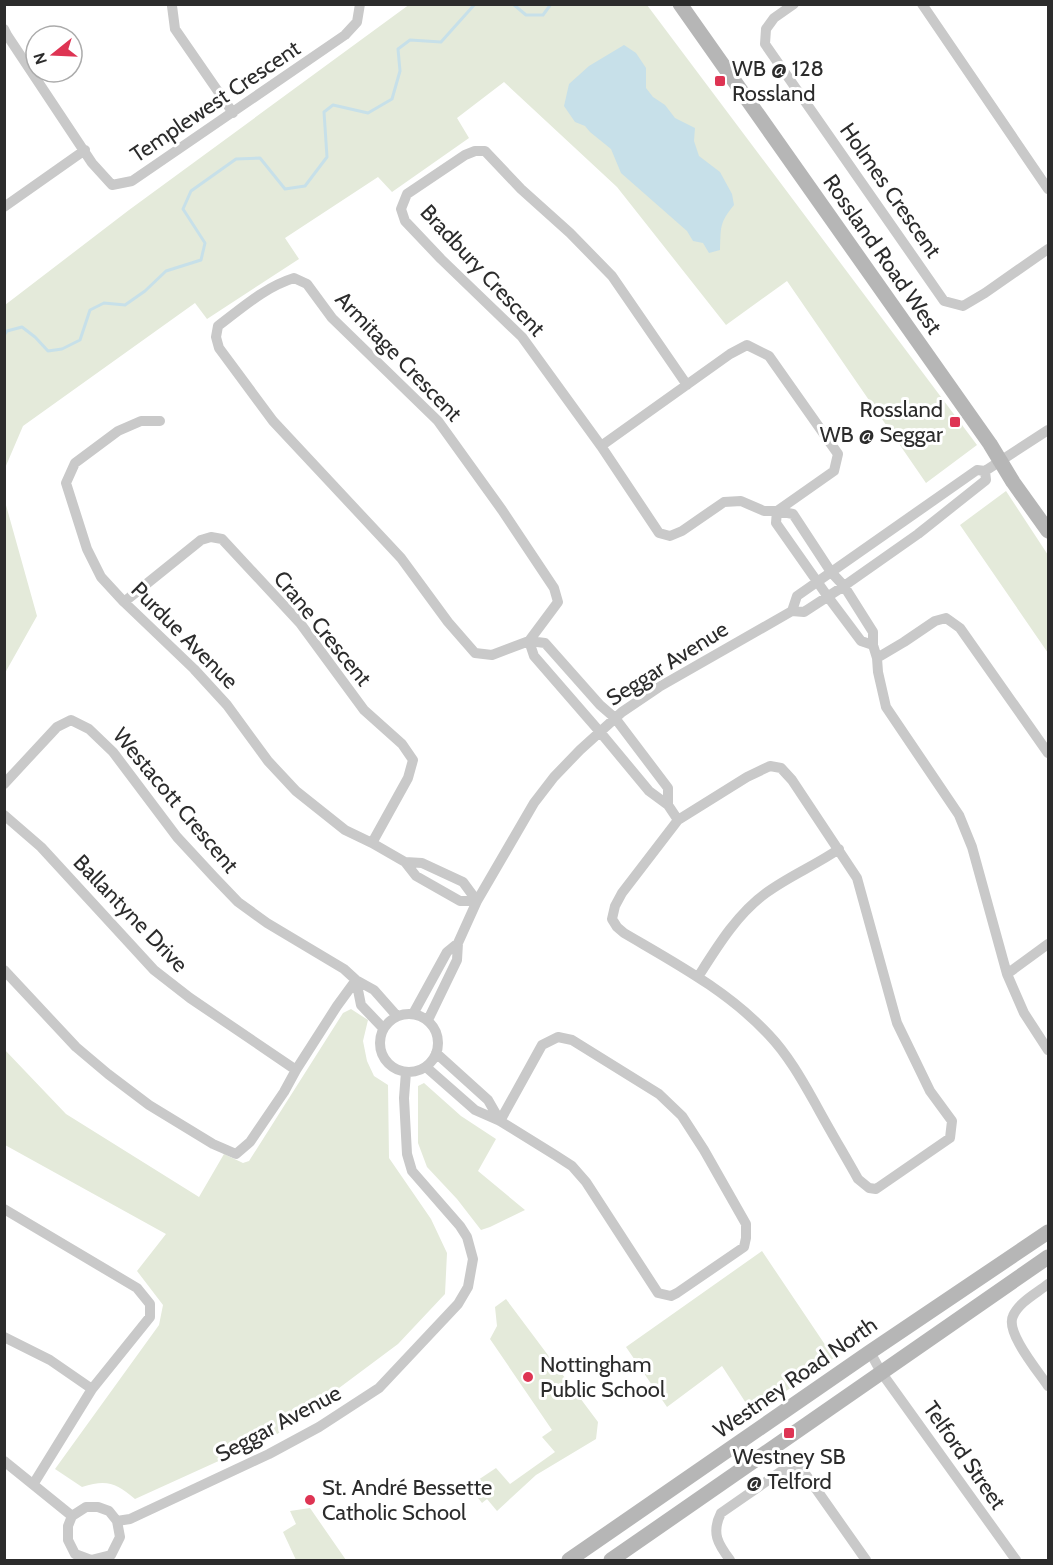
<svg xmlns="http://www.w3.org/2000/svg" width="1053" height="1565" font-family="Cabin,sans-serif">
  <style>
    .green { fill: #e4eada }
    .water { fill: #c7e0e9 }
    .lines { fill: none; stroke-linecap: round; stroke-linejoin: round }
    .stream { stroke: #c7e0e9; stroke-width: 3 }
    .street { stroke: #c9c9c9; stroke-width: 10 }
    .secondary { stroke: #b6b6b6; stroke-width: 15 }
    .poi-dot { fill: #de3453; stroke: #fff; stroke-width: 2 }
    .labels { text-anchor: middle; stroke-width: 6; stroke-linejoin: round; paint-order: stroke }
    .poi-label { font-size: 22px; fill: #2c2c2c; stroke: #fff; text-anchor: start }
    .street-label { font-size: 22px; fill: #2c2c2c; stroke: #fff }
  </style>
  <rect width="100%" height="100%" fill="#fff"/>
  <path class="green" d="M 410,4 L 647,5 L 977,445 L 926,483 L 787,281 L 726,325 L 617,187 L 504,82 L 457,118 L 469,138 L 392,192 L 378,177 L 285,238 L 299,259 L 207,319 L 195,303 L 23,426 L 5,468 L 5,305 L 129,210 Z
    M 1006,491 L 1048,555 L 1048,653 L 960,525 Z
    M 4,498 L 37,616 L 5,673 L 4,673 Z
    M 351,1009 L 368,1020 L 363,1041 L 367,1061 L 374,1076 L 388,1085 L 389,1158 L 431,1219 L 447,1253 L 445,1294 L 398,1344 L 276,1435 L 135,1499 C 116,1483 107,1479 82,1487 L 55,1469 L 159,1325 L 163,1305 L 137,1271 L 166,1234 L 5,1145 L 4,1049 L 66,1114 L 199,1197 L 224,1154 L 243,1163 L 249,1161 L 343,1013 Z
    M 424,1083 L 461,1116 L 496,1139 L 478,1171 L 525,1210 L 490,1227 L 481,1230 L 457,1199 L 427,1167 L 418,1143 L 418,1086 Z
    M 762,1251 L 834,1358 L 753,1414 L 722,1366 L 667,1407 L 626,1347 Z
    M 506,1299 L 598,1422 L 596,1439 L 536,1475 L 497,1511 L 487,1499 L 482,1503 L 469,1486 L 496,1468 L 510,1484 L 555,1452 L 542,1437 L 552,1430 L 490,1339 L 497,1326 L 495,1307 Z
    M 310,1508 L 346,1560 L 296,1560 L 283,1532 L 296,1524 L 290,1511 Z"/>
  <path class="water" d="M 624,45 L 636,53 L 646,68 L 646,88 L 653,97 L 665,105 L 675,118 L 695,128 L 694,141 L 699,156 L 720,172 L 732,194 L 734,205 C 719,223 721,228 720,250 L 709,253 L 703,243 L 693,241 L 687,231 L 621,173 L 611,149 L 590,132 L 585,126 L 575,122 L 564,106 L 569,84 L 589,66 Z"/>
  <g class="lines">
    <path class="stream" d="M 513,4 L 526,15 L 543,15 L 551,4
      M 4,335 L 7,331 L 22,327 L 35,337 L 48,351 L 62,349 L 80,340 L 90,310 L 104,303 L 125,305 L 145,291 L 166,271 L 201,260 L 205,243 L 183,209 L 191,191 L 236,159 L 260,158 L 285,189 L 305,186 L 327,157 L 324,112 L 333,105 L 368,113 L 392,99 L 400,71 L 398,49 L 410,40 L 441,42 L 475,4"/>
    <path class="street" d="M 794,4 L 774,18 L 766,29 L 765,44 L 944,301 L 963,306 L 985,293 L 1048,249
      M 922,4 L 1048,189
      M 172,6 L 175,29 L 233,113
      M 4,29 L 7,35 L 92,163 L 112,185 L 132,181 L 345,35 L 357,22 L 360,4
      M 4,207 L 85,150
      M 687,385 L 612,276 L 570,233 L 521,189 L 485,151 L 475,151 L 465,155 L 407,194 L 401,209 L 405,221 L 441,259 L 522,337 L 601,446 L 659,533 L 670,536 L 682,531 L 724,502 L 741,501 L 764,511 L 777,511 L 793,514 L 831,572 L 844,586 L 873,632 L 873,645 L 877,658 L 878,672 L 886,707 L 959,815 L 972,847 L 1007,974 L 1024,1013 L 1048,1050
      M 160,421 L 141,421 L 118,431 L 75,463 L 66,483 L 87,549 L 101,577 L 124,602 L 194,669 L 227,705 L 268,761 L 296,791 L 345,830 L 372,843 L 405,862 L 416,876 L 460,901 L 477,901
      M 601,446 L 730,354 L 747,345 L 769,356 L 838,454 L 834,471 L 777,511
      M 777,511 L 776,523 L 828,597 L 861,641 L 873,645
      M 124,602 L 201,540 L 211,537 L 222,539 L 300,623 L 364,710 L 402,744 L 413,760 L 408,778 L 372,843
      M 792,611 L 797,596 L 977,470 L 985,471 L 1048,430
      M 529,641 L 558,602 L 554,588 L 502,510 L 438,421 L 332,318 L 307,284 L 294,278 C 265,287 242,308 218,326 L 216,337 L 219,348 L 273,421 L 401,558 L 448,622 L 475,653 L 492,655 L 529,641 L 545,643 L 600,705 L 615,718 L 668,788 L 668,805
      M 529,641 L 534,656 L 600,732 L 649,791 L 668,805 L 678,820
      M 877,658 L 904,642 L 935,621 L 946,618 L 960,628 L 1048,753
      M 770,766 L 781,768 L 792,780 L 857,878 L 897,1023 L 930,1091 L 952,1121 L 950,1138 L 876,1189 L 869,1188 L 858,1179 C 844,1154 829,1129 815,1103 C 802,1080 788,1055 769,1035 C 728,991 675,963 624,933 L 617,927 L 612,919 L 615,906 L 622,893 L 678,820 L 747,777 Z
      M 4,784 L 57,727 L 71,720 L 89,729 L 113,752 L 177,837 L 214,877 L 238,902 L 267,923 L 344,969 L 356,980 L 374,990 L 397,1016
      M 4,815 L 41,847 L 154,970 L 190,998 L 296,1070
      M 405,862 L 422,863 L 463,882 L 477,901
      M 4,970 L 76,1047 L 108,1074 L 149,1105 L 213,1144 L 236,1154 L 250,1142 L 284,1092 L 296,1070 L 337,1006 L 356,980
      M 1007,974 L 1048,944
      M 698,977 C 717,947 737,914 766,893 C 789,876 816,865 839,849
      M 356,980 L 361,1005 L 383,1028
      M380 1043a29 29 0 1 1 58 0a29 29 0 1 1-58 0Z
      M 413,1014 L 447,952 L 458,943
      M 428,1020 L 457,960 L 458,943 L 477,901 L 534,803 L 554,777 L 580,750 L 622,712 L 659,687 L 792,611 L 804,612 L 844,586 L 918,534 L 986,480 L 985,471
      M 436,1053 L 488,1100 L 500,1121
      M 426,1067 L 475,1110 L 500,1121 L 555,1155 L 572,1166 L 586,1182 L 658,1293 L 671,1296 L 677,1293 L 744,1247 L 746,1238 L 746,1224 L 704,1150 L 682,1116 L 659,1094 L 572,1040 L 558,1037 L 542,1045 L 500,1121
      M 4,1209 L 137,1288 L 150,1304 L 150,1317 L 92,1389 L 34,1483
      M 1048,1284 C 1037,1293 1019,1302 1013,1316 C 1005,1332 1038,1371 1048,1386
      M 4,1337 L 50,1360 L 92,1389
      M 870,1352 L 881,1372 L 1016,1560
      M 4,1461 L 72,1516
      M 86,1507 L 98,1507 L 109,1511 L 117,1521 L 120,1537 L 111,1555 L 91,1560 L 75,1554 L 68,1540 L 68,1526 L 72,1516 Z
      M 117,1521 L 130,1519 L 269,1454 L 319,1427 L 379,1388 L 458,1304 L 468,1287 L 473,1259 L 467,1237 L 460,1226 L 412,1171 L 407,1154 L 404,1098 L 406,1072
      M 730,1560 C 718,1544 711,1533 721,1513 L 780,1472 L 793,1471 L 803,1471 L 809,1479 L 866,1560"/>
    <path class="secondary" d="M 680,4 L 990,444 L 1013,482 L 1048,531
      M 569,1560 L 870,1352 L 1048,1232
      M 611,1560 L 1048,1257"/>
  </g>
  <g class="poi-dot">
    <rect x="714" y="75" width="12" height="12" rx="3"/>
    <rect x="949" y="416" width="12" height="12" rx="3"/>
    <circle cx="528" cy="1377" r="6"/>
    <rect x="783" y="1427" width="12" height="12" rx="3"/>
    <circle cx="310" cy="1500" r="6"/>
  </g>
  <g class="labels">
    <g class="poi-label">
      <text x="732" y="76">WB @ 128<tspan x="732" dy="25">Rossland</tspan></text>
      <text x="943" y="417" text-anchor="end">Rossland<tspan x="943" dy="25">WB @ Seggar</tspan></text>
      <text x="540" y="1372">Nottingham<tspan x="540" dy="25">Public School</tspan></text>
      <text x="789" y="1464" text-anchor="middle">Westney SB<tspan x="789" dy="25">@ Telford</tspan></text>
      <text x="322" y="1495">St. André Bessette<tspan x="322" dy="25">Catholic School</tspan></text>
    </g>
    <g class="street-label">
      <text transform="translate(215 101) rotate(-34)" y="8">Templewest Crescent</text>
      <text transform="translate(891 190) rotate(55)" y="8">Holmes Crescent</text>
      <text transform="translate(883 254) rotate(55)" y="8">Rossland Road West</text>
      <text transform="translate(483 270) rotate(47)" y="8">Bradbury Crescent</text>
      <text transform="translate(399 356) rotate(46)" y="8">Armitage Crescent</text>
      <text transform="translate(323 628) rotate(51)" y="8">Crane Crescent</text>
      <text transform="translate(185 635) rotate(45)" y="8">Purdue Avenue</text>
      <text transform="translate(667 663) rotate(-32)" y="8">Seggar Avenue</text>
      <text transform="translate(176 800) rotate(50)" y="8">Westacott Crescent</text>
      <text transform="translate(131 913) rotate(46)" y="8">Ballantyne Drive</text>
      <text transform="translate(795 1377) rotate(-35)" y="8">Westney Road North</text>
      <text transform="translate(278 1423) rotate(-28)" y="8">Seggar Avenue</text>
      <text transform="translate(965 1455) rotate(55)" y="8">Telford Street</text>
    </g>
  </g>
  <rect width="1053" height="1565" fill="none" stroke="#2c2c2c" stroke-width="12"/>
  <g transform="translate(54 54) rotate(252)"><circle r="28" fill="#ffffff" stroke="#ababab" stroke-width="1.5"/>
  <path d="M0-4.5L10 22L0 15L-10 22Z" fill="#de3453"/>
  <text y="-9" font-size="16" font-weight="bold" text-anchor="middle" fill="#2c2c2c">N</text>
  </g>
</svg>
